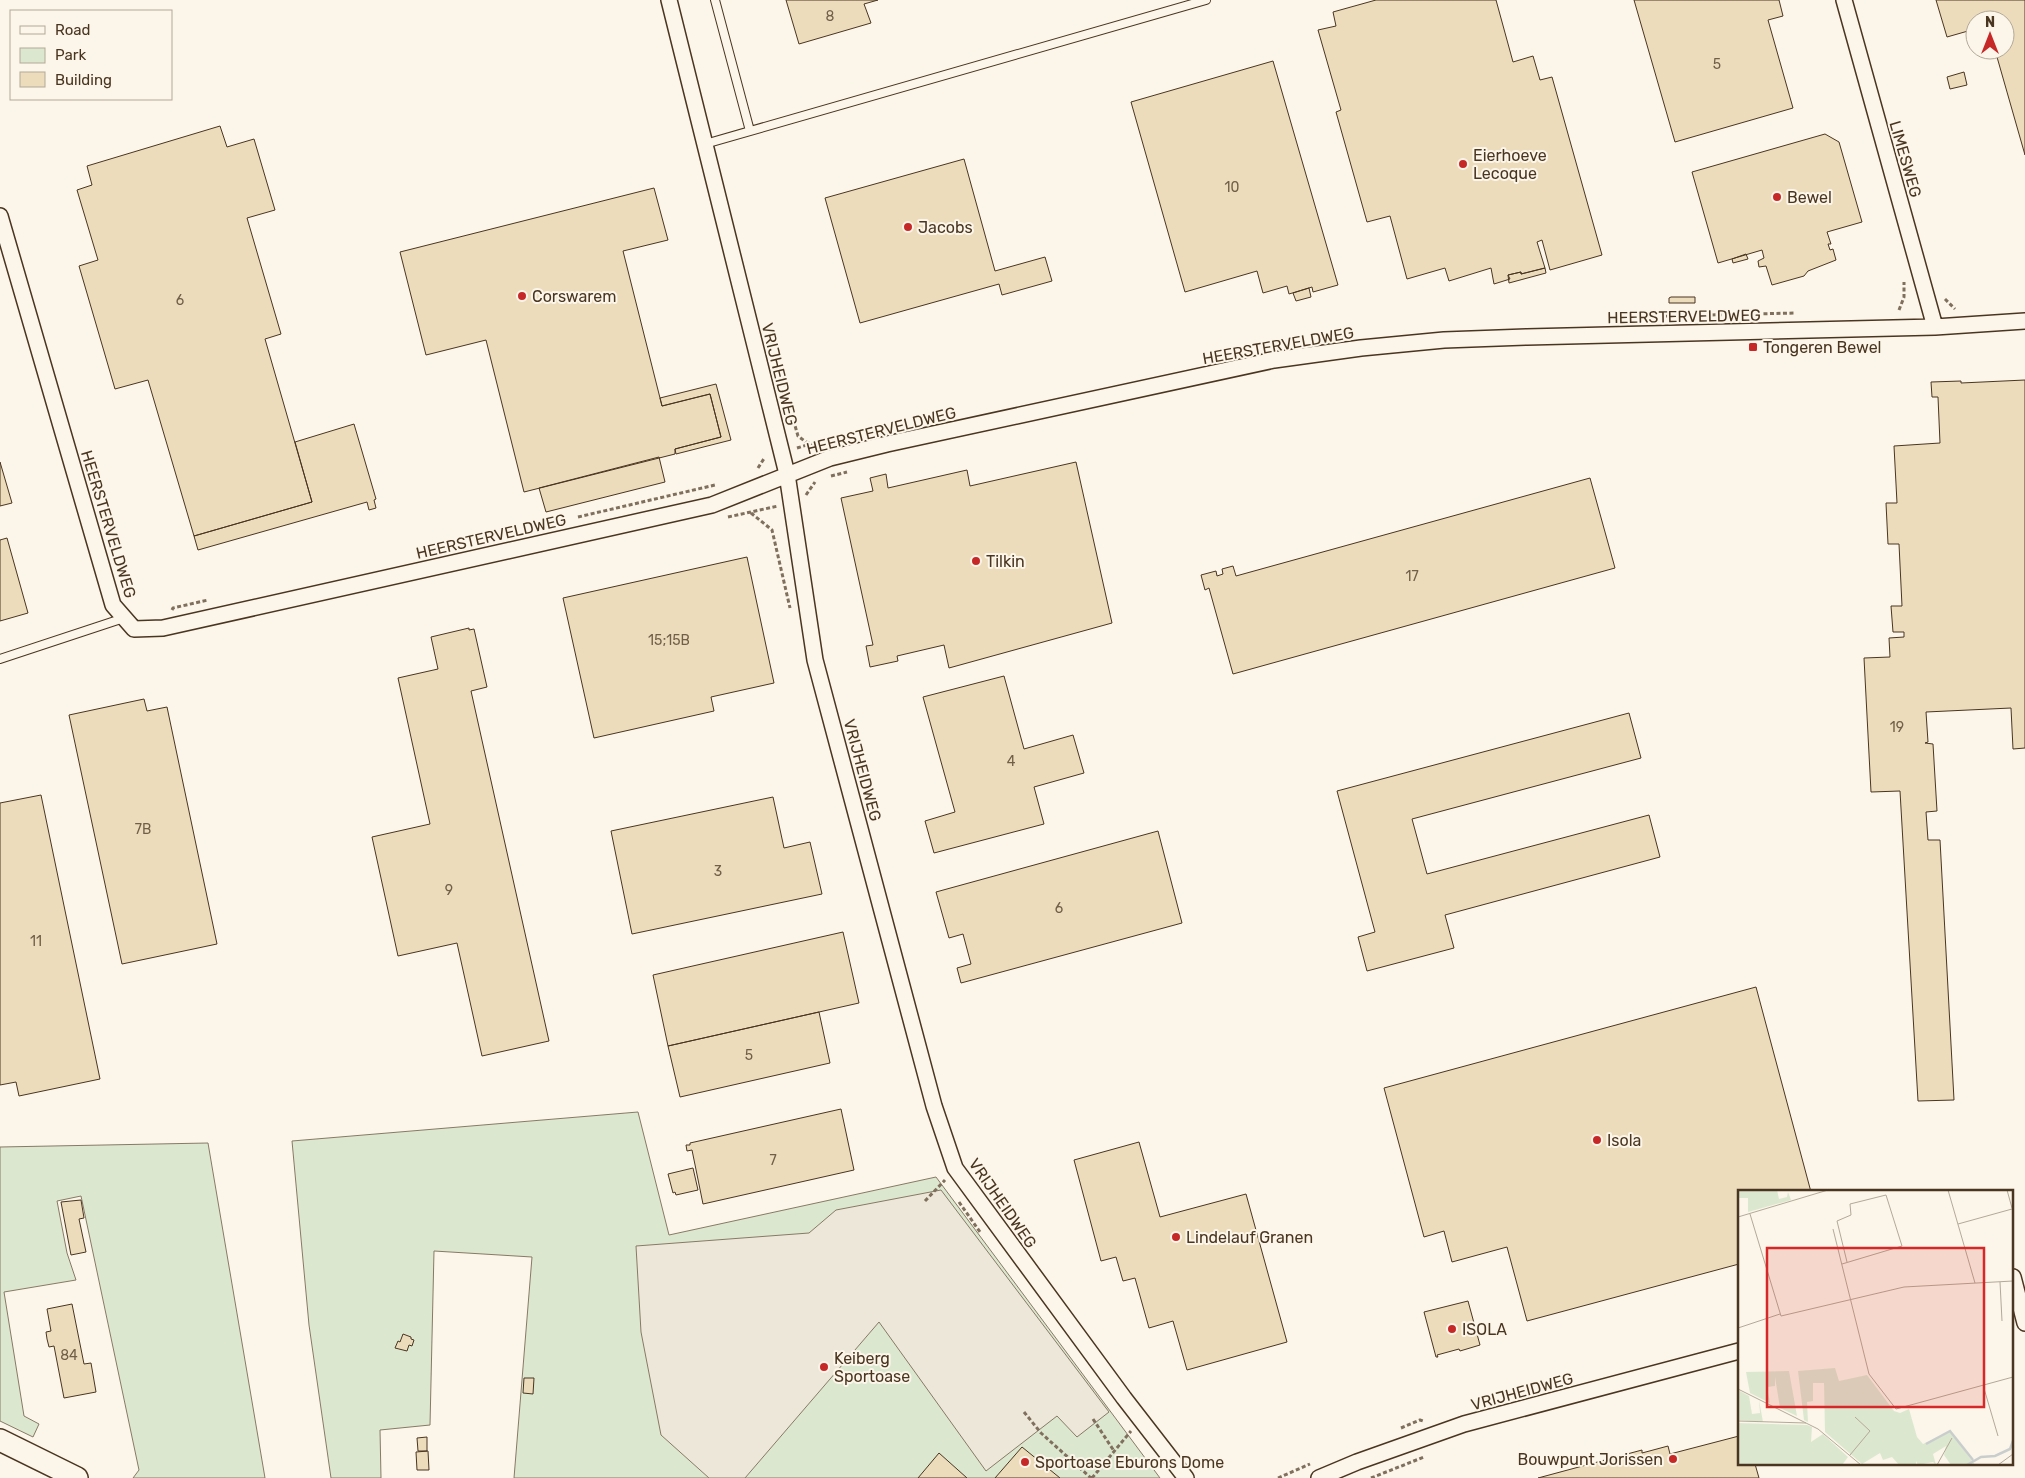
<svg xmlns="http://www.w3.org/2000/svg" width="2025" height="1478" font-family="Rubik,sans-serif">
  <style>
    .green { fill: #dce7d0; stroke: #887966 }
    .parking { fill: #ede7d9; stroke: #887966 }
    .building { fill: #ecdcbc; stroke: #4a3520 }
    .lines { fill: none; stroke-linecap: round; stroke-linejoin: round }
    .service-casing { stroke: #4a3520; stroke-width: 10 }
    .minor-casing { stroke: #4a3520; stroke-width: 18 }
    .secondary-casing { stroke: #4a3520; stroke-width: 24 }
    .path { stroke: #7f6f5c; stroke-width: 3; stroke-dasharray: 4 2.5; stroke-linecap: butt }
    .service { stroke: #fbf6e9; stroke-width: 8 }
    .minor { stroke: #fbf6e9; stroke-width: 15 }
    .secondary { stroke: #fbf6e9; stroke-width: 21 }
    .poi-dot { fill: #c62828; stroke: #fbf6e9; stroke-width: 2 }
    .labels { text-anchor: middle; stroke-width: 4; stroke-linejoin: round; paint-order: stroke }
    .number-label { font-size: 14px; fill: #725f47 }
    .poi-label { font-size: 16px; fill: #4a3520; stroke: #fbf6e9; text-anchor: start }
    .street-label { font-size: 16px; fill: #4a3520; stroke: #fbf6e9 }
    .inset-river { fill: none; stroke: #c9cecd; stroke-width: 2.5 }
    .inset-road { fill: none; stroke: #b4a999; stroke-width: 1 }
    .view { fill: #d62828; fill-opacity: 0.15; stroke: #d62828; stroke-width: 2.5 }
    .inset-edge { fill: none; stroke: #4a3520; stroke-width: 2.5 }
  </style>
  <rect width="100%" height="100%" fill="#fbf6e9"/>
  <path class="green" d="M 638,1112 L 669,1235 L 936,1177 L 1160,1478 L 514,1478 L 532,1257 L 434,1251 L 430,1425 L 380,1430 L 381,1478 L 331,1478 L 309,1325 L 292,1141 Z
    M 208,1143 L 265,1478 L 133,1478 L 139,1470 L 81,1196 L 57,1201 L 67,1253 L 76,1280 L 4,1292 L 24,1416 L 39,1424 L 33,1437 L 0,1421 L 0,1147 Z"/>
  <path class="parking" d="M 941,1190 L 1109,1412 L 1077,1437 L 1057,1416 L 986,1471 L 879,1322 L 745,1478 L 709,1478 L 661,1435 L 641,1332 L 636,1246 L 809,1233 L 836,1210 Z"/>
  <path class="building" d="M 786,0 L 878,0 L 864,4 L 871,23 L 799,44 Z
    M 1376,0 L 1496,0 L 1513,62 L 1533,56 L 1540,80 L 1552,77 L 1602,255 L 1550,270 L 1542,240 L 1537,242 L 1545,268 L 1521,274 L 1521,272 L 1508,275 L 1510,279 L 1494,284 L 1491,268 L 1449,281 L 1445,268 L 1407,279 L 1390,216 L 1367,222 L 1336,112 L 1341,110 L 1318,30 L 1336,26 L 1333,12 Z
    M 1634,0 L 1779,0 L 1783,16 L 1768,20 L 1793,108 L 1675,142 Z
    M 1936,0 L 2025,0 L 2025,155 L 1995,50 L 2005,50 L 2005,20 L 1975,20 L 1975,29 L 1947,37 Z
    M 1273,61 L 1338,285 L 1313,292 L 1312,287 L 1289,294 L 1287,286 L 1263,293 L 1257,271 L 1185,292 L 1131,102 Z
    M 1964,72 L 1967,85 L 1950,89 L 1947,77 Z
    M 220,126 L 227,147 L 254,139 L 275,210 L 247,218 L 281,334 L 265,339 L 312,502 L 194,536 L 148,380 L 115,389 L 79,266 L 98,260 L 77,190 L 92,185 L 87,166 Z
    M 1825,134 L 1839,142 L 1862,222 L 1827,232 L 1831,244 L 1828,244 L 1830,250 L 1833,249 L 1836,260 L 1808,271 L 1804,276 L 1772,285 L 1766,266 L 1759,267 L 1758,261 L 1764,258 L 1762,250 L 1718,263 L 1692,172 Z
    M 964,159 L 995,271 L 1045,257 L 1052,281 L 1002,295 L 999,284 L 860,323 L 825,198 Z
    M 654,188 L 668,240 L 623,251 L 660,398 L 662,406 L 710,394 L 721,437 L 675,449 L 675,454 L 524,492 L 486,340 L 426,355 L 400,252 Z
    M 1746,254 L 1748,259 L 1733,263 L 1732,259 Z
    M 1545,268 L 1546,273 L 1509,283 L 1508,275 L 1521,272 L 1521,274 Z
    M 1309,288 L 1311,297 L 1296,301 L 1293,293 Z
    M 1671,297 L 1695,297 L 1695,303 L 1669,303 L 1669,298 Z
    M 2025,380 L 2025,748 L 2013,749 L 2011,708 L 1926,712 L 1928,742 L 1925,743 L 1933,744 L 1937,811 L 1926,812 L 1928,840 L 1940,840 L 1954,1100 L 1918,1101 L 1900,791 L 1871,792 L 1864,658 L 1890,657 L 1889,638 L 1904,637 L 1904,632 L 1893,632 L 1891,606 L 1902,606 L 1899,544 L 1888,544 L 1886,503 L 1897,503 L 1894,446 L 1940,443 L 1938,397 L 1932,397 L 1931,382 L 1961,381 L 1961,383 Z
    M 716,384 L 731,440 L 676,454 L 675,449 L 721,437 L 710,394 L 662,406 L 660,398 Z
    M 354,424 L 376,499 L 374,500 L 376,508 L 369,510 L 367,502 L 198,550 L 194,536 L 312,502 L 295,442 Z
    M 659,457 L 665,482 L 546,512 L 539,488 Z
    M 0,462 L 12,503 L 0,506 Z
    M 1076,462 L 1112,623 L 949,668 L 944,645 L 897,656 L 898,661 L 870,667 L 866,646 L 873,645 L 841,498 L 873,491 L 870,478 L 886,474 L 888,488 L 967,470 L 970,486 Z
    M 1590,478 L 1615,568 L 1233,674 L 1209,588 L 1205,590 L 1201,575 L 1216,571 L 1217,576 L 1223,574 L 1222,569 L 1233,566 L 1236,576 Z
    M 7,538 L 28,613 L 0,621 L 0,540 Z
    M 747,557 L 774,683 L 711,697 L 714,711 L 594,738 L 563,598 Z
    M 469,628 L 469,630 L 474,629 L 487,687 L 471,691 L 549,1041 L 482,1056 L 457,943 L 398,956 L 372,837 L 430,824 L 398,678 L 438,669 L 431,637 Z
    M 1004,676 L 1024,749 L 1073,735 L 1084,773 L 1034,787 L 1044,824 L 934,853 L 925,821 L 955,812 L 923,697 Z
    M 144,699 L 147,711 L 167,707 L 217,944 L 122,964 L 69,715 Z
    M 1629,713 L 1641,758 L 1412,819 L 1427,874 L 1649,815 L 1660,857 L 1445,915 L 1454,948 L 1367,971 L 1358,937 L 1375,932 L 1337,791 Z
    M 41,795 L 100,1079 L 19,1096 L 16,1082 L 0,1085 L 0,803 Z
    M 773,797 L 784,848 L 810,842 L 822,894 L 632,934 L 611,831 Z
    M 1158,831 L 1182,923 L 961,983 L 957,968 L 971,964 L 963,934 L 949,938 L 936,892 Z
    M 843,932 L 859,1003 L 668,1046 L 653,975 Z
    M 1756,987 L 1811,1192 L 1739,1192 L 1739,1264 L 1527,1321 L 1507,1247 L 1452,1262 L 1444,1231 L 1424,1237 L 1384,1088 Z
    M 819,1012 L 830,1063 L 680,1097 L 668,1046 Z
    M 841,1109 L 854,1170 L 703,1204 L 692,1150 L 687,1151 L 686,1145 L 690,1145 L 690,1143 Z
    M 1139,1142 L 1160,1217 L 1246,1194 L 1287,1342 L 1187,1370 L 1173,1321 L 1149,1328 L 1135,1278 L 1123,1281 L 1116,1257 L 1101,1261 L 1074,1160 Z
    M 693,1168 L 698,1190 L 676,1195 L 675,1192 L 673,1193 L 668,1174 Z
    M 81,1200 L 84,1218 L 79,1219 L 86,1252 L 71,1255 L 61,1202 Z
    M 1468,1301 L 1480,1345 L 1460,1351 L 1459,1349 L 1437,1355 L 1438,1357 L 1436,1357 L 1424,1312 Z
    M 72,1304 L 84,1364 L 91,1363 L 96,1392 L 64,1398 L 54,1346 L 49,1347 L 47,1339 L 46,1332 L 51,1331 L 47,1309 Z
    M 403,1334 L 411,1337 L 411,1339 L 414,1340 L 412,1346 L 409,1345 L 407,1351 L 395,1348 L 398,1341 L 400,1342 Z
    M 524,1378 L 534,1378 L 533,1394 L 523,1393 Z
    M 1739,1436 L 1739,1464 L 1755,1464 L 1759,1478 L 1538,1478 L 1642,1450 L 1642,1453 L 1668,1446 L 1670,1454 Z
    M 427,1437 L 427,1451 L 418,1451 L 417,1438 Z
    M 1022,1447 L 1060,1478 L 995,1478 Z
    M 428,1451 L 429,1470 L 417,1470 L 416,1452 Z
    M 939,1453 L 967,1478 L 918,1478 Z"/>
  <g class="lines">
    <g class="service-casing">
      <path id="service" d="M 715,0 L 750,131
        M 705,144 L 1206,0
        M 0,659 L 124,618"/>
    </g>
    <g class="minor-casing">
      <path id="minor" d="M 669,0 L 787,474 L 815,660 L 934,1106 L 955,1168 L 1124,1398 L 1186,1478
        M 1844,0 L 1935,327
        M 0,216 L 113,605 L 134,629 L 163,628 L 712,505 L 830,458 L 887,444 L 1274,360 L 1361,348 L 1444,340 L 1527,337 L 1935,327 L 2025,321
        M 2013,1277 L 2025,1323
        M 1319,1478 L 1357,1462 L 1464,1424 L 1739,1351"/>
    </g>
    <g class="secondary-casing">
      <path id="secondary" d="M 0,1440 L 77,1478"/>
    </g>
    <path class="path" d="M 1945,299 L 1955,309
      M 1899,310 L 1904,297 L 1904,282
      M 1666,316 L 1795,313
      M 779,370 L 798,436 L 806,442 L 817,446
      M 797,448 L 810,444
      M 758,468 L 765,457
      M 831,476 L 847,472
      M 806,495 L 815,482
      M 751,513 L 772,530 L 790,608
      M 578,517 L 715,485
      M 728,517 L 778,506
      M 172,610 L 173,608 L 208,600
      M 925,1201 L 945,1180
      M 959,1202 L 980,1232
      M 1024,1412 L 1041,1433 L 1091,1478
      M 1093,1419 L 1114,1451
      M 1401,1428 L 1420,1420 L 1423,1421
      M 1092,1478 L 1131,1431
      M 1278,1478 L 1310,1464
      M 1371,1478 L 1424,1457"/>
    <use href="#service" class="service"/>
    <use href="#minor" class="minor"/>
    <use href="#secondary" class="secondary"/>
  </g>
  <g class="poi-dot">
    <circle cx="1463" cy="164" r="5"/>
    <circle cx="1777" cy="197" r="5"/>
    <circle cx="908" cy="227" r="5"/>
    <circle cx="522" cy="296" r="5"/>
    <rect x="1748" y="342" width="10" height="10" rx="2.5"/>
    <circle cx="976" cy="561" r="5"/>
    <circle cx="1597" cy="1140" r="5"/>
    <circle cx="1176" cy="1237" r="5"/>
    <circle cx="1452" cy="1329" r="5"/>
    <circle cx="824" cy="1367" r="5"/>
    <circle cx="1673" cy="1459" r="5"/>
    <circle cx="1025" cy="1462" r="5"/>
  </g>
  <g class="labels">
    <g class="number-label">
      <text x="830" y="21">8</text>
      <text x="1717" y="69">5</text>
      <text x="1232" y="192">10</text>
      <text x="180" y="305">6</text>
      <text x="1412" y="581">17</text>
      <text x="669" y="645">15;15B</text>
      <text x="1897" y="732">19</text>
      <text x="1011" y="766">4</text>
      <text x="143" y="834">7B</text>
      <text x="718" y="876">3</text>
      <text x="449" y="895">9</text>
      <text x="1059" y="913">6</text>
      <text x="36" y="946">11</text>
      <text x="749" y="1060">5</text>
      <text x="773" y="1165">7</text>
      <text x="69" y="1360">84</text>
    </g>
    <g class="poi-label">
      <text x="1473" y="161">Eierhoeve<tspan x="1473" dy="18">Lecoque</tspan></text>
      <text x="1787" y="203">Bewel</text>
      <text x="918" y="233">Jacobs</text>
      <text x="532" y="302">Corswarem</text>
      <text x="1763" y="353">Tongeren Bewel</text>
      <text x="986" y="567">Tilkin</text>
      <text x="1607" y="1146">Isola</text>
      <text x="1186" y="1243">Lindelauf Granen</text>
      <text x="1462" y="1335">ISOLA</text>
      <text x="834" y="1364">Keiberg<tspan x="834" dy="18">Sportoase</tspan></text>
      <text x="1663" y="1465" text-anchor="end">Bouwpunt Jorissen</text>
      <text x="1035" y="1468">Sportoase Eburons Dome</text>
    </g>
    <g class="street-label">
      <text transform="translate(1906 159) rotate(74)" y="6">LIMESWEG</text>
      <text transform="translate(1684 316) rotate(-1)" y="6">HEERSTERVELDWEG</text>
      <text transform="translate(1278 345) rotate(-10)" y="6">HEERSTERVELDWEG</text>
      <text transform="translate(780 374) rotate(76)" y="6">VRIJHEIDWEG</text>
      <text transform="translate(881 430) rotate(-14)" y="6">HEERSTERVELDWEG</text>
      <text transform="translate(109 524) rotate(73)" y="6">HEERSTERVELDWEG</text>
      <text transform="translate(491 536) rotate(-13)" y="6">HEERSTERVELDWEG</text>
      <text transform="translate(863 770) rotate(75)" y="6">VRIJHEIDWEG</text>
      <text transform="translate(1003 1203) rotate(55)" y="6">VRIJHEIDWEG</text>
      <text transform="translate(1522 1391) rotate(-15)" y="6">VRIJHEIDWEG</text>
    </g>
  </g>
  <g transform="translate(1738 1190)">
    <rect width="275" height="275" fill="#fbf6e9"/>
    <path d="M 0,0 L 39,0 L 41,9 L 49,7 L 50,2 L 53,10 L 10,22 L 10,8 L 0,8 ZM 97,178 L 101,191 L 129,185 L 156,221 L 162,223 L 171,219 L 179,247 L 185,254 L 212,241 L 237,275 L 213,275 L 206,265 L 208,256 L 195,264 L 198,275 L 195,272 L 180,275 L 178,271 L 178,275 L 161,275 L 154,267 L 145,270 L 142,263 L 124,274 L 87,242 L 86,193 L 75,193 L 75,211 L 69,212 L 70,232 L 66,230 L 60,181 ZM 51,181 L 59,226 L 42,218 L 37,187 L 37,196 L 29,197 L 32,213 L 12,203 L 8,182 ZM 0,200 L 11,206 L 14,224 L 22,223 L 21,210 L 25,232 L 0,230 ZM 0,233 L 69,235 L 74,237 L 73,252 L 85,244 L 110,267 L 104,275 L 0,275 Z" fill="#dce7d0"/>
    <path class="inset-river" d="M 188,254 L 212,241 L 235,270M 229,275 L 243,267 L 257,266 L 272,259 L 275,251"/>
    <path class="inset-road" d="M 210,0 L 237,93M 269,0 L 274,18M 12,24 L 43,126 L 166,97 L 275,91M 0,27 L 90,0M 220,34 L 274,19M 95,39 L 131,184 L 158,219 L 275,187M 104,74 L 164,56 L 148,5 L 112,14 L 113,25 L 99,31 L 109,72M 262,92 L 264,131M 0,138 L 42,124M 245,195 L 260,246M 0,199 L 80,239 L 123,275M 0,231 L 68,233M 112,265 L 132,241 L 117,227M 199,275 L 214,248M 260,275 L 275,264"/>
    <path class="view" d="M 29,58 L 246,58 L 246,217 L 29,217 Z"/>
    <rect width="275" height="275" class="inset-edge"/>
  </g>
  <rect x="10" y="10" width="162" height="90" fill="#fbf6e9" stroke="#b4a999"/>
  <rect x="20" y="26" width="25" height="8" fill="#fbf6e9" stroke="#b4a999"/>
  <text x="55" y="35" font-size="15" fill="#4a3520">Road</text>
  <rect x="20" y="48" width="25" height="15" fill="#dce7d0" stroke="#b4a999"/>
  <text x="55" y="60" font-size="15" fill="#4a3520">Park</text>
  <rect x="20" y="72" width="25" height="15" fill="#ecdcbc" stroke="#b4a999"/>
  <text x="55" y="85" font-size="15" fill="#4a3520">Building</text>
  <g transform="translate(1990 35)"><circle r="24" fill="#fbf6e9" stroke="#b4a999"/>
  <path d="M0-4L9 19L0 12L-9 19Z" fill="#c62828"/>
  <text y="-8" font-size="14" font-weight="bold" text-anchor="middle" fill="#4a3520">N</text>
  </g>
</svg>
